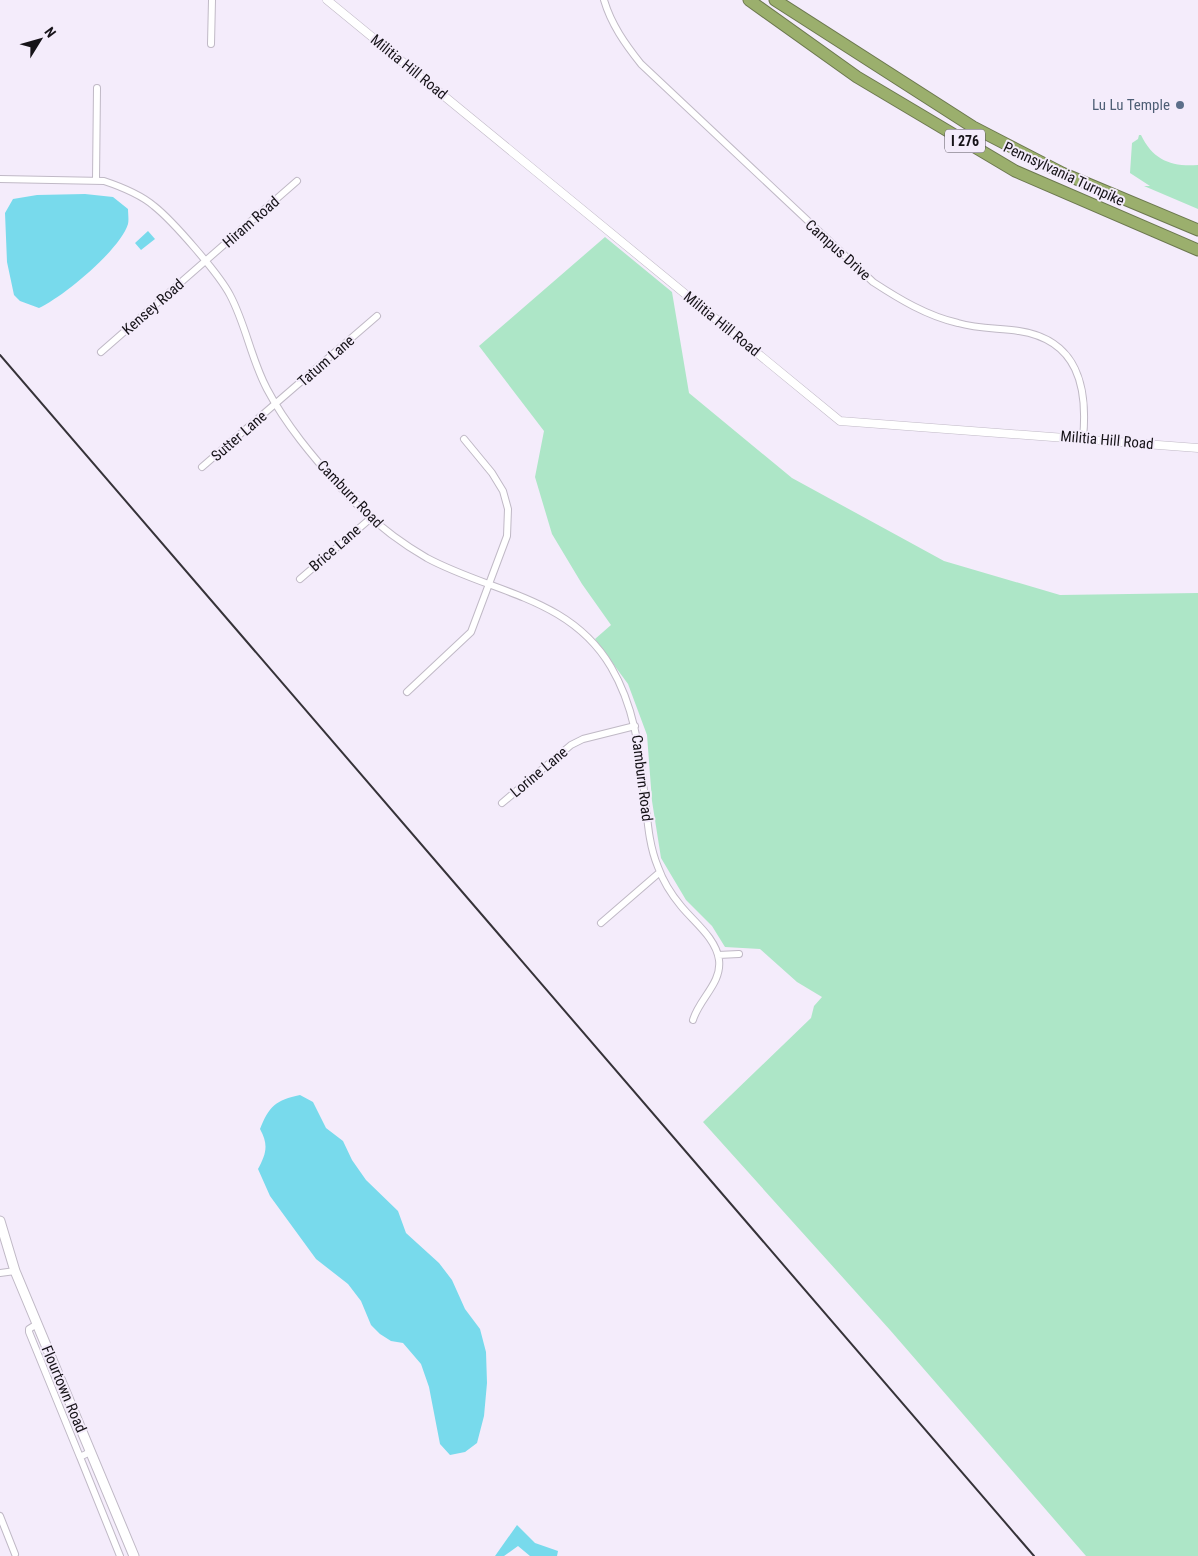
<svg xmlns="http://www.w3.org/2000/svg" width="1198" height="1556" font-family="'Roboto Condensed',sans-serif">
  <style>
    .green { fill: #ade6c7 }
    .water { fill: #78daec }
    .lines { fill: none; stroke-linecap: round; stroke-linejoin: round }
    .minor-casing { stroke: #c0b9c6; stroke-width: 8 }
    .tertiary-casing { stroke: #c0b9c6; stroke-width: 9 }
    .secondary-casing { stroke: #c0b9c6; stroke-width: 11 }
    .motorway-casing { stroke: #6c784f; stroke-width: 13 }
    .minor { stroke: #fff; stroke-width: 6 }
    .tertiary { stroke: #fff; stroke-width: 8 }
    .secondary { stroke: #fff; stroke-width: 9 }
    .motorway { stroke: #9baf6d; stroke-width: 11 }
    .rail { stroke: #363339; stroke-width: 2 }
    .service-dot { fill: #5c6f8a; stroke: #f4ecfb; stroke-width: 2 }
    .labels { text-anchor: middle; stroke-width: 4; stroke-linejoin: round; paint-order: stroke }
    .shield { fill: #f4ecfb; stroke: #59545c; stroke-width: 1 }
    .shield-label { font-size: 14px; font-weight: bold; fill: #161318 }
    .street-label { font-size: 15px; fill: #161318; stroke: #f4ecfb }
    .service-label { font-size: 15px; fill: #4e5e75; stroke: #f4ecfb; text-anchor: end }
  </style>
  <rect width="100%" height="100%" fill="#f4ecfb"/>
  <path class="green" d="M 1139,135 L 1141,135 C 1153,160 1171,167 1198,165 L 1198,209 L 1144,186 L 1150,186 L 1130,173 L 1132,143 L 1138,139 Z
    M 605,237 L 672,292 L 689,393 L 792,478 L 944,561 L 1060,595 L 1198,593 L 1198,1556 L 1086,1556 L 890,1330 L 703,1122 L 811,1018 L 814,1006 L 822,997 L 797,982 L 760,949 L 725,947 L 712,926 L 686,900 L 661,858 L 652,801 L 647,735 L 628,684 L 595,639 L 611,625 L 582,584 L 552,534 L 535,477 L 544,431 L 479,346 Z"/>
  <path class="water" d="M 85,194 L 113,197 L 128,209 C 128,213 129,220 128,224 C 120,250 63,297 39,308 L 20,301 L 14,295 L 7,262 L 5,213 L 13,199 L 37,195 Z
    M 148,231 L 155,239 L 141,250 L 135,243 Z
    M 300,1095 L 313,1102 L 326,1128 L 343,1141 L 352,1160 L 366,1180 L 398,1211 L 406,1233 L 439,1263 L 452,1280 L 465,1309 L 480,1329 L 486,1352 L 487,1383 L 484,1416 L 477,1443 L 465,1452 L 450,1455 L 440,1444 L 429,1387 L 421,1364 L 403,1343 L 391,1341 L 380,1334 L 371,1325 L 361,1301 L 348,1284 L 316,1259 L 270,1196 L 258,1169 C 266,1154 269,1145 260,1129 C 269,1106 276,1100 300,1095 Z
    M 517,1525 L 535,1543 L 558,1551 L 557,1556 L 530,1556 L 518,1546 L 504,1556 L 495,1556 Z"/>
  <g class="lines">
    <g class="minor-casing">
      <path id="minor" d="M 604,0 C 611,24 625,44 641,64 L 873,282 C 899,299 927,316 958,323 C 978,329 998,328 1019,331 C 1078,340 1088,387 1083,438
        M 211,44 L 212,0
        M 0,179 L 104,181 C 122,187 140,194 154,206 C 173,221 219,274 230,295 C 246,325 251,359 267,389 C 286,425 313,457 340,487 C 365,515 394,539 427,558 C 492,593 570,597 611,667 C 637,711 640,758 646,807 C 648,827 650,848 658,867 C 663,881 671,894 681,906 C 694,922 716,938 719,960 C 722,983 699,999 693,1020
        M 96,180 L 97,88
        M 101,352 L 297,181
        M 202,467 L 377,316
        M 300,579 L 371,518
        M 407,692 L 471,632 L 507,536 L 508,509 L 503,491 L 492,473 L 464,439
        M 502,803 L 571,745 L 583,739 L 635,726
        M 601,923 L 660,872
        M 718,955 L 739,954
        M 0,1273 L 15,1271
        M 37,1324 L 29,1329 L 29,1332 L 80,1457
        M 90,1452 L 80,1457 L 120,1556
        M 0,1516 L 15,1554"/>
    </g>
    <g class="tertiary-casing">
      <path id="tertiary" d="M 327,0 L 840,421 L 1198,448"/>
    </g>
    <g class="secondary-casing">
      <path id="secondary" d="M 0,1221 L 15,1271 L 134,1556"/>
    </g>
    <g class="motorway-casing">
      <path id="motorway" d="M 749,0 L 857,77 L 1015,171 L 1198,250
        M 775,0 L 973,127 L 1062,173 L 1198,230"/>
    </g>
    <use href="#minor" class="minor"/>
    <use href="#tertiary" class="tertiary"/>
    <use href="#secondary" class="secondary"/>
    <use href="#motorway" class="motorway"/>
    <path class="rail" d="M 0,355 L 1034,1556"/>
  </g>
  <circle class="service-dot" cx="1180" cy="105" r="5"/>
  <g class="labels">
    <rect class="shield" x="945" y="129.5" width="40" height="23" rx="4"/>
    <g class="shield-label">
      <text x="965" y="146">I 276</text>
    </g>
    <g class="street-label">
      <text transform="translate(409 67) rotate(39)" y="5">Militia Hill Road</text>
      <text transform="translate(1064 174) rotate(25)" y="5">Pennsylvania Turnpike</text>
      <text transform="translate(251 222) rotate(-41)" y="5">Hiram Road</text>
      <text transform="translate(838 250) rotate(42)" y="5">Campus Drive</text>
      <text transform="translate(153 307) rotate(-41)" y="5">Kensey Road</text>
      <text transform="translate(722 324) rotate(39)" y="5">Militia Hill Road</text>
      <text transform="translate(326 361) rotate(-41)" y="5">Tatum Lane</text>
      <text transform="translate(239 436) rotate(-41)" y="5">Sutter Lane</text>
      <text transform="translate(1107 440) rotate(5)" y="5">Militia Hill Road</text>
      <text transform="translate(350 494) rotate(46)" y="5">Camburn Road</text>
      <text transform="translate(335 548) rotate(-41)" y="5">Brice Lane</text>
      <text transform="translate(539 772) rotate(-40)" y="5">Lorine Lane</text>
      <text transform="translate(642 778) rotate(83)" y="5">Camburn Road</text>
      <text transform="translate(64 1389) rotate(67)" y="5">Flourtown Road</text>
    </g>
    <g class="service-label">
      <text x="1170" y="110">Lu Lu Temple</text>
    </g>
  </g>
  <g transform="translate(40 40) rotate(53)" stroke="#f4ecfb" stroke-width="4" paint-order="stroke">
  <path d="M0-4L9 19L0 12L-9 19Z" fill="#161318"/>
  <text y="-8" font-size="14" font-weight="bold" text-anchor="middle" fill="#161318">N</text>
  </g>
</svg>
